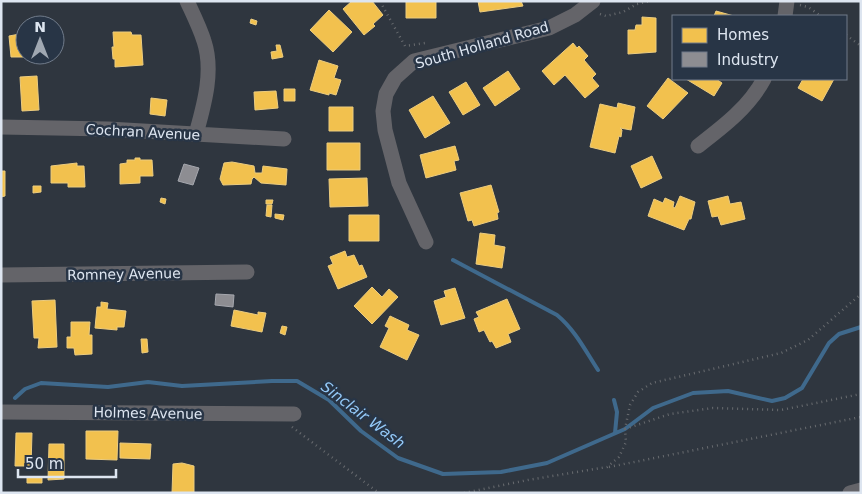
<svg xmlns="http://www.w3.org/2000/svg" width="862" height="494" font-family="'DejaVu Sans',sans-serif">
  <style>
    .homes { fill: #f2c14e; stroke: #eccc7f }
    .industry { fill: #8d8d92; stroke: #a5a7ae }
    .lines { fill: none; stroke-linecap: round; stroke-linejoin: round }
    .stream { stroke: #3f698c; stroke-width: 4 }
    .path { stroke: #686b6f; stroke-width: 2.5; stroke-dasharray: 1 4; stroke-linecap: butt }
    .minor { stroke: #646469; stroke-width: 15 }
    .labels { text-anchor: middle; stroke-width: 5; stroke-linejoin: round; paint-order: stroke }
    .street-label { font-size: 14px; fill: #dde5f0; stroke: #283546 }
    .water-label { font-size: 15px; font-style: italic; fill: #93c8f7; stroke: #283546 }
  </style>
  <rect width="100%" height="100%" fill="#2f363f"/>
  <path class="homes" d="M 352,1 L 372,1 L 383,15 L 373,24 L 375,26 L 364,35 L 343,9 Z
    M 406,1 L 436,1 L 436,18 L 406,18 Z
    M 478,1 L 521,1 L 523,6 L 480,12 Z
    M 329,10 L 352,32 L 333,52 L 310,30 Z
    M 716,11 L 734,16 L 714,16 Z
    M 642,17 L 656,18 L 656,52 L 628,54 L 628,30 L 635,30 L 636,25 L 642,25 Z
    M 251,19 L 257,21 L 256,25 L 250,23 Z
    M 113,32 L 131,32 L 132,35 L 141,35 L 143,65 L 115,67 L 115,59 L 113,59 L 112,47 L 114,47 Z
    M 25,33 L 25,51 L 23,52 L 23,57 L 11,57 L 9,36 Z
    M 573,43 L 577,48 L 579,46 L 588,56 L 584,60 L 596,74 L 592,78 L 599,86 L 585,98 L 565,75 L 554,85 L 542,71 Z
    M 276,45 L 280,45 L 283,57 L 272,59 L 271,52 L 277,51 Z
    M 319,60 L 338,66 L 334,78 L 341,80 L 336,95 L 329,93 L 329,95 L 310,90 Z
    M 508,71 L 520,89 L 495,106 L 483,88 Z
    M 37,76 L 39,110 L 22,111 L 20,77 Z
    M 668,78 L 688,93 L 663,119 L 647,106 Z
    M 686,79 L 716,79 L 722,83 L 714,96 Z
    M 803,79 L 834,79 L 822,101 L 798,88 Z
    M 466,82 L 480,105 L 463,115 L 449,92 Z
    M 284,89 L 295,89 L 295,101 L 284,101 Z
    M 276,91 L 278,108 L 255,110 L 254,92 Z
    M 433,96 L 450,123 L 425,138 L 409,110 Z
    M 151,98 L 167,100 L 165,116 L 150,114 Z
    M 618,103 L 635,107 L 631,130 L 620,128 L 622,130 L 621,137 L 619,136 L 615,153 L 590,147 L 600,104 L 617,108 Z
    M 329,107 L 353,107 L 353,131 L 329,131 Z
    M 327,143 L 360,143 L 360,170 L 327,170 Z
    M 455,146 L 459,160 L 454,161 L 456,170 L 426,178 L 420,155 Z
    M 652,156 L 662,178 L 641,188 L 631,166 Z
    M 135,158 L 140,158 L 140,160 L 152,160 L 153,176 L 140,176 L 140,183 L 120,184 L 120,164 L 127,163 L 127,160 L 135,160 Z
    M 232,162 L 254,166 L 255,173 L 262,173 L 263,166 L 287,169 L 286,185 L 261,183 L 254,177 L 252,179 L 251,184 L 223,185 L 220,179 L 224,163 Z
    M 77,163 L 77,166 L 84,166 L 85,187 L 68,187 L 68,183 L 51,183 L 51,166 Z
    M 1,171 L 5,171 L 5,196 L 1,197 Z
    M 367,178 L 368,206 L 330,207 L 329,179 Z
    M 491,185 L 499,212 L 497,213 L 498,219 L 474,226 L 472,220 L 468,221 L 460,193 Z
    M 33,186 L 41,186 L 41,192 L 33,193 Z
    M 680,196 L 695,202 L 691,219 L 689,219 L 684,230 L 648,216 L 654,199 L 663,203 L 665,198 L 674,202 L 673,207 L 675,208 Z
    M 728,196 L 730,204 L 741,202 L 745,219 L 721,225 L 718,216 L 712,217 L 708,201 Z
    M 161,198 L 166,199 L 165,204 L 160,202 Z
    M 266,200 L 273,200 L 272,204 L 266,204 Z
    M 267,205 L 272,205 L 271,217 L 266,216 Z
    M 275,214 L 284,215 L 283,220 L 275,218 Z
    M 349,215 L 379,215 L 379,241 L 349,241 Z
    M 480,233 L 495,235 L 494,245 L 505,247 L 502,268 L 476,264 Z
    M 345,251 L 347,257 L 354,255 L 359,266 L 362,265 L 367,277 L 338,289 L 328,266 L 333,264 L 330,257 Z
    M 372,287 L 382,297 L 389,289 L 398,297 L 372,324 L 354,306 Z
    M 455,288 L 465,318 L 441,325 L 434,301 L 446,297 L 444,291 Z
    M 507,299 L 520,329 L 508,334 L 511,342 L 496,348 L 492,341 L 490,342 L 484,330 L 479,332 L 474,319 L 479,317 L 476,312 Z
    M 55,300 L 57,347 L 38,348 L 39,338 L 34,338 L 32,301 Z
    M 101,302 L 108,303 L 107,309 L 126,311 L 124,327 L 117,327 L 117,330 L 95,328 L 97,307 L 101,307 Z
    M 234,310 L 258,315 L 258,312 L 266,313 L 262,332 L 231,326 Z
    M 390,316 L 409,325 L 407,330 L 419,335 L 407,360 L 380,347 L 389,328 L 385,326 Z
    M 71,322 L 90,322 L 89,335 L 92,335 L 92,354 L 75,355 L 74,348 L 67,348 L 67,337 L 71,337 Z
    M 282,326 L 287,327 L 285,335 L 280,333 Z
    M 141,339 L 147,339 L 148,352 L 142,353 Z
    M 86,431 L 118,431 L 117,460 L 86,459 Z
    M 16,433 L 32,433 L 31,466 L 15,466 Z
    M 120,443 L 151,444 L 150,459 L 120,458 Z
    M 49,444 L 64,444 L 64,479 L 48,480 Z
    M 182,463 L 194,466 L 194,493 L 172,493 L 173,464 Z
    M 27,477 L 42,477 L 42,483 L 27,483 Z"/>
  <path class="industry" d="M 184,164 L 199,168 L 193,185 L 178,181 Z
    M 216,294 L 234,295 L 233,307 L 215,305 Z"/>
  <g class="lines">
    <path class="stream" d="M 453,260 L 557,315 C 575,330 585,350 598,370
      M 15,398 L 25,389 L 41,383 L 108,387 L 148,382 L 182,386 L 272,381 L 297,381 L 329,400 L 361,431 L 398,458 L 443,474 L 501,472 L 547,463 L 625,429 L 653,408 L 693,393 L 728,391 L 772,401 L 785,398 L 802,388 L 829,343 L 839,334 L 861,327
      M 614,400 L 617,412 L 615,433"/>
    <path class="path" d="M 382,1 L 382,5 L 405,46 L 425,43
      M 800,5 L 808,7 L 821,16
      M 600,14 L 606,16 L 623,12 L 637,4 L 650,1
      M 846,35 L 861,46
      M 292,427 L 379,493
      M 625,429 L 670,414 L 713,408 L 781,410 L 861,394
      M 609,467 L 861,417
      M 464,493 L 528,480 L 607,467 L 619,457 L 626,442 L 625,429 L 630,405 L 638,392 L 652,383 L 781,353 L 808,340 L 861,294"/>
    <path class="minor" d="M 187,1 C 193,14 200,28 204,41 C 214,71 204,105 196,134
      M 785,16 L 787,1
      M 1,127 L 108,129 L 284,139
      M 698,146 C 724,126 749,107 764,79
      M 426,242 L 399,183 L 385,130 L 383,111 L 386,94 L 395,78 L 414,61 L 549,28 L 575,15 L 593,1
      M 1,275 L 247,272
      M 1,412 L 294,414
      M 850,493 L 861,490"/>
  </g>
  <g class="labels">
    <g class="street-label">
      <text transform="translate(482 45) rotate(-16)" y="5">South Holland Road</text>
      <text transform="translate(143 132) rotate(3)" y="5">Cochran Avenue</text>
      <text transform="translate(124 274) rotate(-1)" y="5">Romney Avenue</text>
      <text transform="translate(148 413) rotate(1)" y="5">Holmes Avenue</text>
    </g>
    <g class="water-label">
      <text transform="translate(363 415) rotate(37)" y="5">Sinclair Wash</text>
    </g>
  </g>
  <rect width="862" height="494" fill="none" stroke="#dde5f0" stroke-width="5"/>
  <rect x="672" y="15" width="175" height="65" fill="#283546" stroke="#707b8a"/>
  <rect x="682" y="28" width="25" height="15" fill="#f2c14e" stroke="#707b8a"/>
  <text x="717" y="40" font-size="15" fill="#dde5f0">Homes</text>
  <rect x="682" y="52" width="25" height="15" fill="#8d8d92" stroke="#707b8a"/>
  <text x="717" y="65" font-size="15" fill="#dde5f0">Industry</text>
  <g transform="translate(40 40)"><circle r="24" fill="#283546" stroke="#707b8a"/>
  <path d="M0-4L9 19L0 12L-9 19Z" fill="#a0a8b2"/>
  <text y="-8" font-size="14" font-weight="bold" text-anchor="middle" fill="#dde5f0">N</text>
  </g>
  <path d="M18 469v8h98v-8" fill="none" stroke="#dde5f0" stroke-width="2.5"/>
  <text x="25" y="469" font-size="15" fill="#dde5f0" stroke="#283546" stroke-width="4" paint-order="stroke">50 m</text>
</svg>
